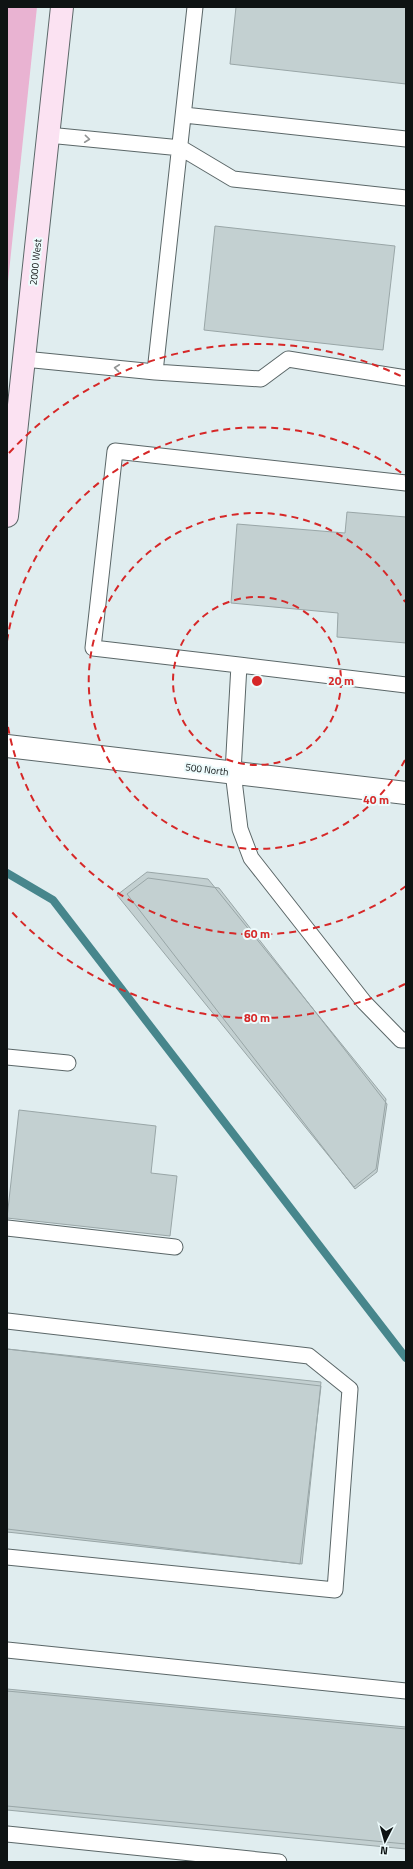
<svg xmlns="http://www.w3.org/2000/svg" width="413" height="1869" font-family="'Titillium Web',sans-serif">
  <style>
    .green { fill: #e9b3d2 }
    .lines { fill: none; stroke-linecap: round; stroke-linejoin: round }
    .stream { stroke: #47868c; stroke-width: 8 }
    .building { fill: #c3d0d1; stroke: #99a6a7 }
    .lane-casing { stroke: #5b6768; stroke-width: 17 }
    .street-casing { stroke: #5b6768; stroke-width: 24 }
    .secondary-casing { stroke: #5b6768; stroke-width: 24 }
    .lane { stroke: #fff; stroke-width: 15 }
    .street { stroke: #fff; stroke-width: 22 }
    .secondary { stroke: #fbe2f2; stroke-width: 22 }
    .oneway { stroke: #939595 }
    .ring { fill: none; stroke: #d62828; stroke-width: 2; stroke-dasharray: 7 5 }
    .labels { text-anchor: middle; stroke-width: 4; stroke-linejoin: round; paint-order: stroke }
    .street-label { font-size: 10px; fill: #0e1313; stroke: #edfbfc }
    .centre { fill: #d62828; stroke: #edfbfc; stroke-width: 2 }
    .ring-label { font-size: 12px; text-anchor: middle; font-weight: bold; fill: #d62828; stroke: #edfbfc; stroke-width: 4; stroke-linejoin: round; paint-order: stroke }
  </style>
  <rect width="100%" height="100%" fill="#e0edef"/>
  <path class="green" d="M 7,7 L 37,7 L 7,291 Z"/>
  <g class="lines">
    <path class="stream" d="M 7,873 L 53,900 L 406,1358"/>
  </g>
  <path class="building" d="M 236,7 L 406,7 L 406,84 L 230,64 Z
    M 215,226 L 395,246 L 383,350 L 204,330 Z
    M 347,512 L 406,517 L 406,643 L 337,637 L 338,613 L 231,603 L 237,524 L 345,533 Z
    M 147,872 L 208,879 L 386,1099 L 376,1169 L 354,1187 L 117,895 Z
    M 148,878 L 219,888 L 387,1104 L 377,1172 L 355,1189 L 127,894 Z
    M 19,1110 L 156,1126 L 151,1173 L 177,1176 L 170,1236 L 7,1218 Z
    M 7,1349 L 321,1386 L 300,1564 L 7,1529 Z
    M 7,1349 L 321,1382 L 302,1564 L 7,1532 Z
    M 7,1689 L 406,1727 L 406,1844 L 7,1806 Z
    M 7,1691 L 406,1729 L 406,1849 L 7,1810 Z"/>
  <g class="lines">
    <g class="lane-casing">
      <path id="lane" d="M 184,115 L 406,139
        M 48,135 L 181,148 L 233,179 L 406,198
        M 24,359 L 155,372 L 261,379 L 288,359 L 406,378
        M 155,372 L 195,7
        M 239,665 L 93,648 L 115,451 L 406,483
        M 406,685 L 239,665 L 233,772 L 240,829 L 251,858 L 364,1002 L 401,1040 L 406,1040
        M 7,1057 L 68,1063
        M 7,1228 L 175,1247
        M 7,1321 L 309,1356 L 350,1389 L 335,1590 L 7,1557
        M 7,1650 L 406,1691
        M 7,1834 L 279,1862"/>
    </g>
    <g class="street-casing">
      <path id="street" d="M 7,746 L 406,793"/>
    </g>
    <g class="secondary-casing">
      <path id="secondary" d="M 7,516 L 62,7"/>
    </g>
    <use href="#lane" class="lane"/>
    <use href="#street" class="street"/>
    <use href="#secondary" class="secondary"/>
  </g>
  <defs><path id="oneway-chevron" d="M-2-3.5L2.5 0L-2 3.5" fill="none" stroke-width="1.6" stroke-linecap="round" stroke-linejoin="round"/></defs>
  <g class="oneway">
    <use href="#oneway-chevron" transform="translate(87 139) rotate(6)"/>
    <use href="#oneway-chevron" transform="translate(117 368) rotate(-174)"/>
  </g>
  <g class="ring">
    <circle cx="257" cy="681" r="84"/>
    <path d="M405 760A168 168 0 1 1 405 602"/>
    <path d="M406 886A253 253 0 0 1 7 721M7 641A253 253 0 0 1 406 476"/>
    <path d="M405 984A337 337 0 0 1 9 909M9 453A337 337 0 0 1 405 378"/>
  </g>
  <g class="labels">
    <g class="street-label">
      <text transform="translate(35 262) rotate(-84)" y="4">2000 West</text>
      <text transform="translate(207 769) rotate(7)" y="4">500 North</text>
    </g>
  </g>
  <circle cx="257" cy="681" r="6" class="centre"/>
  <g class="ring-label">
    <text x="341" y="685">20 m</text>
    <text x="376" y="804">40 m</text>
    <text x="257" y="938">60 m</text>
    <text x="257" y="1022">80 m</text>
  </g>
  <rect width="413" height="1869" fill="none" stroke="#0e1313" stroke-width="16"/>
  <g transform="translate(385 1841) rotate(186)" stroke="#edfbfc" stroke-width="3" paint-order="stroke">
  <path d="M0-3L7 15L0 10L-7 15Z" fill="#0e1313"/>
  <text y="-6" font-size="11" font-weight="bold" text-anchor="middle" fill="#0e1313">N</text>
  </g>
</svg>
